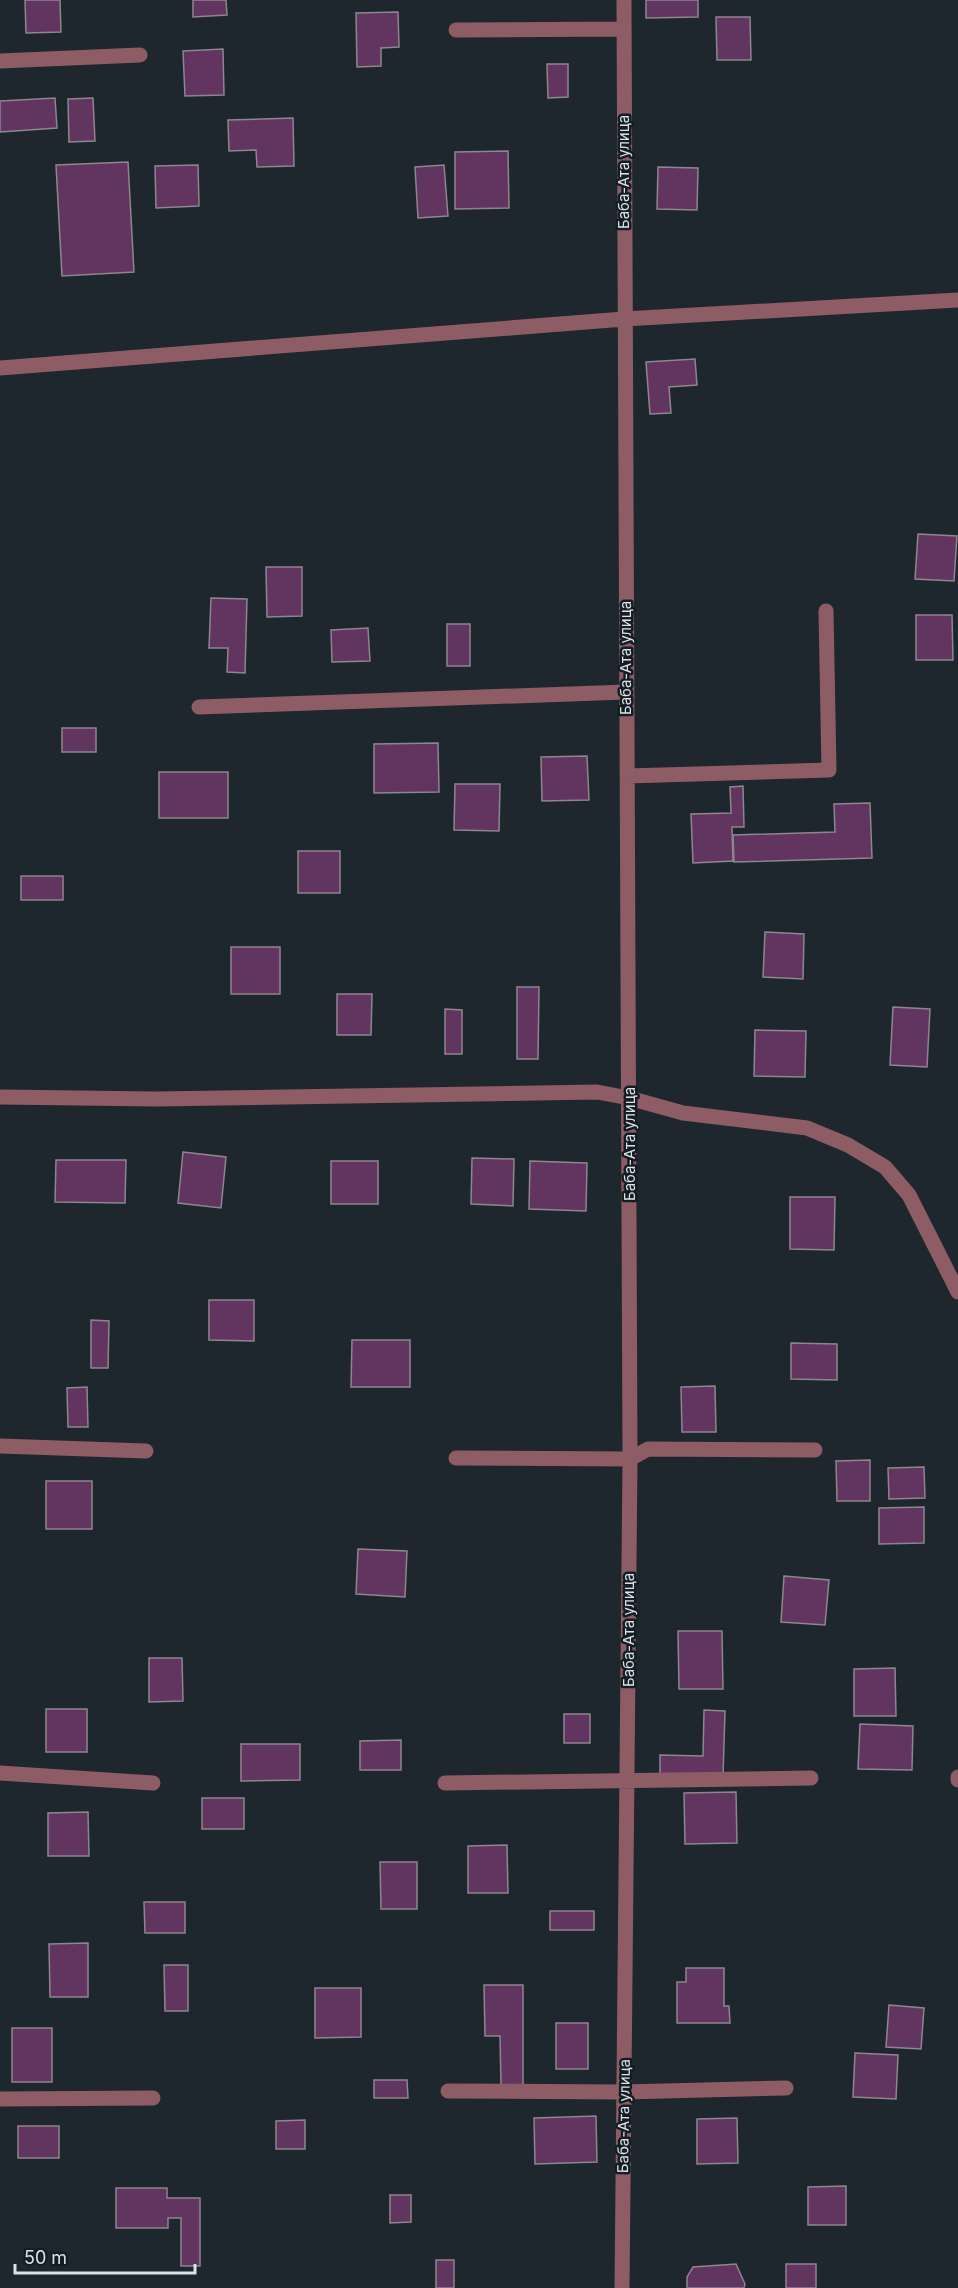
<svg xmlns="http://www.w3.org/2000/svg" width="958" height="2288" font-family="Inter,sans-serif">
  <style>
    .building { fill: #623561; stroke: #8e858e; stroke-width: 1.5 }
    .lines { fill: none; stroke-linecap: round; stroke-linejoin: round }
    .minor { stroke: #8e5c65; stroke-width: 15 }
    .labels { text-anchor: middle; stroke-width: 5; stroke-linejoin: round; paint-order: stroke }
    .street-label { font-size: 15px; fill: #dbe1e5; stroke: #141d24 }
  </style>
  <rect width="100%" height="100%" fill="#1e272d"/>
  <path class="building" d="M 25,0 L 60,0 L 61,32 L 26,33 Z
    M 193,0 L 226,0 L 227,15 L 193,17 Z
    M 646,0 L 698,0 L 698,17 L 646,18 Z
    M 398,12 L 399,47 L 381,48 L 381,66 L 357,67 L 356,13 Z
    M 716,17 L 750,17 L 751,60 L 717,60 Z
    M 223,49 L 224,95 L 185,96 L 183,51 Z
    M 547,64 L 568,64 L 568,97 L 548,98 Z
    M 55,98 L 57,128 L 0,132 L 0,101 Z
    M 93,98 L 95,141 L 69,142 L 68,99 Z
    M 293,118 L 294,166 L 257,167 L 256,150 L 229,151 L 228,120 Z
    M 508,151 L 509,208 L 455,209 L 455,152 Z
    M 128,162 L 134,272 L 62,276 L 56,165 Z
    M 198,165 L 199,206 L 156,208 L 155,166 Z
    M 444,165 L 448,216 L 418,218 L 415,167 Z
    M 658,167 L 698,168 L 697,210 L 657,209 Z
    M 695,359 L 697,385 L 669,387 L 671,413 L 650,414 L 646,362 Z
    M 918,534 L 957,536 L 954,581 L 915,579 Z
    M 266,567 L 302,567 L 302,616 L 267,617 Z
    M 211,598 L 247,599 L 245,673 L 227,672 L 228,648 L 209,648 Z
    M 916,615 L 952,615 L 953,660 L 916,660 Z
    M 447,624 L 470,624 L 470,666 L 447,666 Z
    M 368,628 L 370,661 L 332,662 L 331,630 Z
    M 62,728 L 96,728 L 96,752 L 62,752 Z
    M 438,743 L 439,792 L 374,793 L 374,744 Z
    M 587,756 L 589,800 L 542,801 L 541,757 Z
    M 159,772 L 228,772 L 228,818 L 159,818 Z
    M 455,784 L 500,784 L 499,831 L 454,830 Z
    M 743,786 L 744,827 L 732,827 L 733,861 L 693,863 L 691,814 L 731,813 L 730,787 Z
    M 870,803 L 872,858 L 734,862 L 733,835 L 835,832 L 834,804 Z
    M 298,851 L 340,851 L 340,893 L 298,893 Z
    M 21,876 L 63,876 L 63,900 L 21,900 Z
    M 765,932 L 804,934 L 803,979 L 763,977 Z
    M 231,947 L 280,947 L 280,994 L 231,994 Z
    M 517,987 L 539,987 L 538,1059 L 517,1059 Z
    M 337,994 L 372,994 L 371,1035 L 337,1035 Z
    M 893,1007 L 930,1009 L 927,1067 L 890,1065 Z
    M 445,1009 L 462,1010 L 462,1054 L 445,1054 Z
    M 755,1030 L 806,1031 L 805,1077 L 754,1076 Z
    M 183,1152 L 226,1157 L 221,1208 L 178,1203 Z
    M 472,1158 L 514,1159 L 513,1206 L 471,1204 Z
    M 56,1160 L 126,1160 L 125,1203 L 55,1202 Z
    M 331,1161 L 378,1161 L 378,1204 L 331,1204 Z
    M 530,1161 L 587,1163 L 586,1211 L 529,1209 Z
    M 790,1197 L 835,1197 L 834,1250 L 790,1249 Z
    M 209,1300 L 254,1300 L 254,1341 L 209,1340 Z
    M 91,1320 L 109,1321 L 108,1368 L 91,1368 Z
    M 352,1340 L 410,1340 L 410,1387 L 351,1387 Z
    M 791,1343 L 837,1344 L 837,1380 L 791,1379 Z
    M 715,1386 L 716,1432 L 682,1432 L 681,1387 Z
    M 87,1387 L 88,1427 L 68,1427 L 67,1388 Z
    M 870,1460 L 870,1501 L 837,1501 L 836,1461 Z
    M 924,1467 L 925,1498 L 889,1499 L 888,1468 Z
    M 46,1481 L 92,1481 L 92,1529 L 46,1529 Z
    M 924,1507 L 924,1543 L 879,1544 L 879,1508 Z
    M 358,1549 L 407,1551 L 405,1597 L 356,1594 Z
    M 784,1576 L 829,1580 L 825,1625 L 781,1622 Z
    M 678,1631 L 722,1631 L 723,1689 L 679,1689 Z
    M 149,1658 L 182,1658 L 183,1701 L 149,1702 Z
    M 895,1668 L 896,1716 L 854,1716 L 854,1669 Z
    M 46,1709 L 87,1709 L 87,1752 L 46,1752 Z
    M 704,1710 L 725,1711 L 723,1777 L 660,1775 L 660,1755 L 703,1756 Z
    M 564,1714 L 590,1714 L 590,1743 L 564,1743 Z
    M 860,1724 L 913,1726 L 912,1770 L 858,1769 Z
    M 401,1740 L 401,1770 L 360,1770 L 360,1741 Z
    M 241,1744 L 300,1744 L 300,1780 L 241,1781 Z
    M 736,1792 L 737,1843 L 685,1844 L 684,1793 Z
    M 202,1798 L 244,1798 L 244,1829 L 202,1829 Z
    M 88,1812 L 89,1856 L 48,1856 L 48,1813 Z
    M 507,1845 L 508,1893 L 468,1893 L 468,1846 Z
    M 380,1862 L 417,1862 L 417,1909 L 381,1909 Z
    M 144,1902 L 185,1902 L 185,1933 L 145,1933 Z
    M 550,1911 L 594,1911 L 594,1930 L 550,1930 Z
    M 88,1943 L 88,1997 L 50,1997 L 49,1944 Z
    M 164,1965 L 188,1965 L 188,2011 L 165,2011 Z
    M 686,1968 L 724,1968 L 724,2006 L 729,2006 L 730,2023 L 677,2023 L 677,1982 L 686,1982 Z
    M 484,1985 L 523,1985 L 523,2085 L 501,2085 L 500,2036 L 485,2036 Z
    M 315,1988 L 361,1988 L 361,2037 L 315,2038 Z
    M 889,2005 L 924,2008 L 921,2049 L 886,2047 Z
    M 556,2023 L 588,2023 L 588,2069 L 556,2069 Z
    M 12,2028 L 52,2028 L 52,2082 L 12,2082 Z
    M 855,2053 L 898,2055 L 896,2099 L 853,2097 Z
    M 374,2080 L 407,2080 L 408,2098 L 374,2098 Z
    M 596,2116 L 597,2162 L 535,2164 L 534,2118 Z
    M 737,2118 L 738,2163 L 697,2164 L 697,2119 Z
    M 305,2120 L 305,2149 L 276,2149 L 276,2121 Z
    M 18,2126 L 59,2126 L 59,2158 L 18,2158 Z
    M 846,2186 L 846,2225 L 808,2225 L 808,2187 Z
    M 116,2188 L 167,2188 L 167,2198 L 200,2198 L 200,2266 L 181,2266 L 181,2218 L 168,2218 L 168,2228 L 116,2228 Z
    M 390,2195 L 411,2195 L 411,2222 L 390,2223 Z
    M 436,2260 L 454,2260 L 454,2288 L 436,2288 Z
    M 736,2264 L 745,2284 L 744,2288 L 687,2288 L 687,2277 L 693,2267 Z
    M 786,2264 L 816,2264 L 816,2288 L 786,2288 Z"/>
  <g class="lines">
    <path class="minor" d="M 456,30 L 623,29
      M 0,61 L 140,55
      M 0,368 L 624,319 L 958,300
      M 199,707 L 626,692
      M 627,776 L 829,770 L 826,611
      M 0,1097 L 156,1099 L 597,1092 L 629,1098 L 683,1113 L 807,1128 L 848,1145 L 885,1167 L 909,1195 L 958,1292
      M 0,1446 L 146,1451
      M 456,1458 L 630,1459 L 648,1449 L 815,1450
      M 0,1773 L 153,1783
      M 958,1780 L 958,1777
      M 445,1783 L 811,1778
      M 448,2091 L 624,2092 L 786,2088
      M 0,2099 L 153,2098
      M 622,2288 L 630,1459 L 624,0"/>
  </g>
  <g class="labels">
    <g class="street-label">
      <text transform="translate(624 172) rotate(-90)" y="5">Баба-Ата улица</text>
      <text transform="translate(626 658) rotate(-90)" y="5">Баба-Ата улица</text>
      <text transform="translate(630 1144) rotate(-90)" y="5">Баба-Ата улица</text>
      <text transform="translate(629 1630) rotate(-90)" y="5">Баба-Ата улица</text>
      <text transform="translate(624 2116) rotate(-89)" y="5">Баба-Ата улица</text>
    </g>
  </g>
  <path d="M15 2264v9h180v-9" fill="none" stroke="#dbe1e5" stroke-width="3"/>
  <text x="24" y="2264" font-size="18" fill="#dbe1e5" stroke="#141d24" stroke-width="4.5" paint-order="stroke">50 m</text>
</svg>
